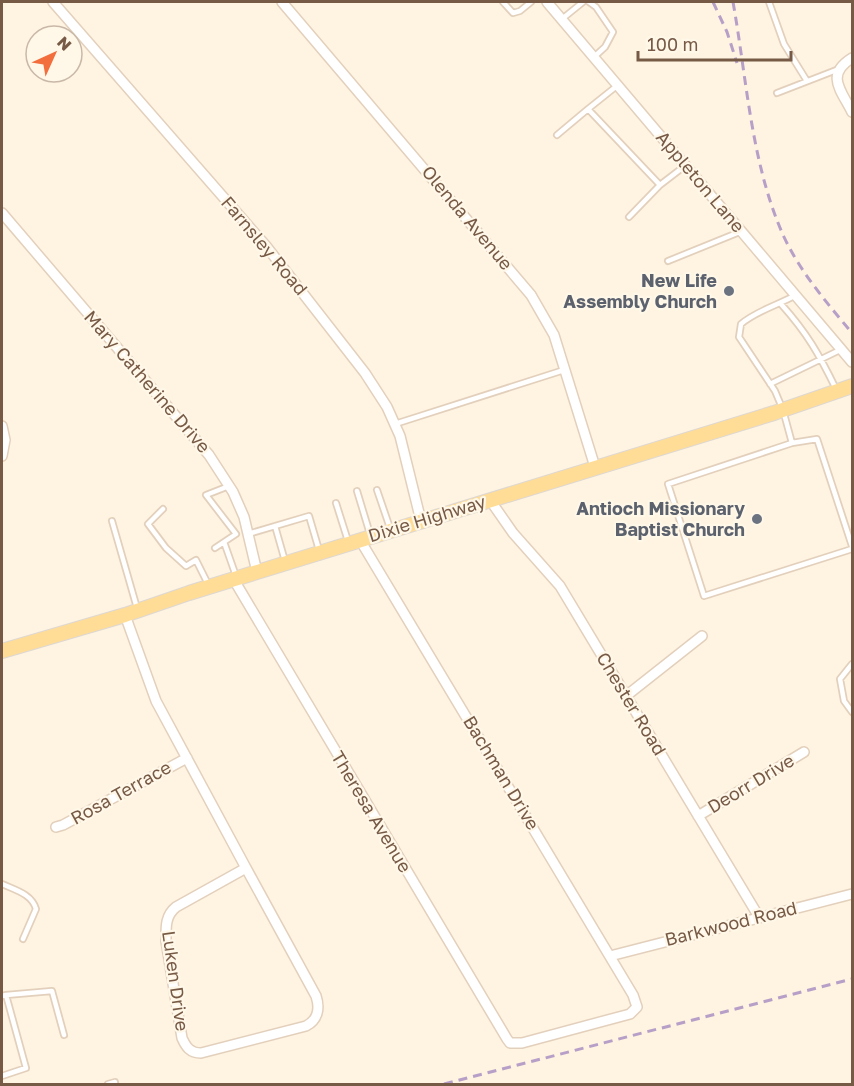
<svg xmlns="http://www.w3.org/2000/svg" width="854" height="1086" font-family="'Golos Text',sans-serif">
  <style>
    .lines { fill: none; stroke-linecap: round; stroke-linejoin: round }
    .service-casing { stroke: #e3d0bc; stroke-width: 8 }
    .minor-casing { stroke: #e3d0bc; stroke-width: 12 }
    .primary-casing { stroke: #ded7d3; stroke-width: 16 }
    .service { stroke: #fff; stroke-width: 4.5 }
    .minor { stroke: #fff; stroke-width: 9 }
    .primary { stroke: #ffdd96; stroke-width: 14 }
    .rail { stroke: #b79fc8; stroke-width: 3; stroke-dasharray: 9 6; stroke-linecap: butt }
    .worship-dot { fill: #6b7280; stroke: #fff7e8; stroke-width: 2 }
    .labels { text-anchor: middle; stroke-width: 4.5; stroke-linejoin: round; paint-order: stroke }
    .street-label { font-size: 18px; fill: #775a46; stroke: #fff7e8 }
    .worship-label { font-size: 18px; font-weight: bold; fill: #5b616d; stroke: #fff7e8; text-anchor: end }
  </style>
  <rect width="100%" height="100%" fill="#fef4e1"/>
  <g class="lines">
    <g class="service-casing">
      <path id="service" d="M 503,2 L 513,13 L 520,11 L 531,2
        M 589,2 L 596,7 L 613,32 L 605,47 L 594,57
        M 769,2 L 784,44 L 807,81
        M 562,19 L 583,2
        M 618,85 L 588,109 L 660,185 L 686,165
        M 777,93 L 839,69
        M 557,135 L 588,109
        M 629,217 L 660,185
        M 668,261 L 742,231
        M 781,304 C 807,333 819,354 836,389
        M 770,384 L 842,349
        M 395,424 L 564,370
        M 792,443 L 783,410 L 775,391 L 739,337 L 741,324 C 756,311 778,305 796,295
        M 229,486 L 206,495 L 236,534 L 224,542 L 236,576
        M 377,490 L 390,528
        M 357,491 L 370,534
        M 336,503 L 348,541
        M 163,509 L 148,524 L 166,548 L 186,566 L 196,560 L 208,584
        M 112,521 L 137,608
        M 275,526 L 285,561
        M 248,534 L 309,516 L 319,550
        M 852,546 L 817,439 L 792,443 L 668,484 L 704,596 L 852,549
        M 215,548 L 224,542
        M 852,664 L 840,679 L 844,701 L 852,712
        M 2,884 C 15,890 32,894 36,909 L 23,939
        M 6,995 L 52,991 L 64,1035
        M 2,996 L 6,995 L 26,1068 L 2,1076
        M 108,1084 L 115,1082"/>
    </g>
    <g class="minor-casing">
      <path id="minor" d="M 53,2 L 266,246 L 365,373 L 387,407 L 400,436 L 421,521
        M 282,2 L 531,295 L 554,335 L 595,467
        M 547,2 L 852,362
        M 852,58 C 825,75 841,90 852,112
        M 2,213 L 209,455 L 233,492 L 244,517 L 257,572
        M 2,426 L 5,440 L 2,456
        M 490,500 L 513,533 L 560,586 L 759,917
        M 234,580 L 507,1039 L 510,1043 L 522,1043 L 630,1014 L 637,1007 L 633,995 L 360,540
        M 125,615 L 156,701 L 246,868
        M 626,696 L 702,636
        M 698,816 L 804,752
        M 56,827 L 63,825 L 187,758
        M 246,868 L 316,996 C 320,1008 318,1020 306,1026 L 201,1053 C 190,1053 186,1047 182,1038 L 166,941 C 166,927 165,916 176,907 Z
        M 610,956 L 852,894"/>
    </g>
    <g class="primary-casing">
      <path id="primary" d="M 2,651 L 125,615 L 189,593 L 774,413 L 852,386"/>
    </g>
    <use href="#service" class="service"/>
    <use href="#minor" class="minor"/>
    <use href="#primary" class="primary"/>
    <path class="rail" d="M 713,2 L 727,32 L 737,63
      M 733,2 C 747,80 751,164 784,237 C 801,273 827,303 852,333
      M 444,1084 L 852,979"/>
  </g>
  <g class="worship-dot">
    <circle cx="729" cy="291" r="6"/>
    <circle cx="757" cy="519" r="6"/>
  </g>
  <g class="labels">
    <g class="street-label">
      <text transform="translate(700 182) rotate(50)" y="6">Appleton Lane</text>
      <text transform="translate(467 218) rotate(50)" y="6">Olenda Avenue</text>
      <text transform="translate(264 246) rotate(50)" y="6">Farnsley Road</text>
      <text transform="translate(147 382) rotate(49)" y="6">Mary Catherine Drive</text>
      <text transform="translate(427 519) rotate(-17)" y="6">Dixie Highway</text>
      <text transform="translate(631 704) rotate(59)" y="6">Chester Road</text>
      <text transform="translate(501 773) rotate(59)" y="6">Bachman Drive</text>
      <text transform="translate(751 784) rotate(-31)" y="6">Deorr Drive</text>
      <text transform="translate(121 793) rotate(-29)" y="6">Rosa Terrace</text>
      <text transform="translate(371 812) rotate(59)" y="6">Theresa Avenue</text>
      <text transform="translate(731 924) rotate(-14)" y="6">Barkwood Road</text>
      <text transform="translate(175 981) rotate(82)" y="6">Luken Drive</text>
    </g>
    <g class="worship-label">
      <text x="717" y="287">New Life<tspan x="717" dy="21">Assembly Church</tspan></text>
      <text x="745" y="515">Antioch Missionary<tspan x="745" dy="21">Baptist Church</tspan></text>
    </g>
  </g>
  <rect width="854" height="1086" fill="none" stroke="#775a46" stroke-width="6"/>
  <g transform="translate(54 54) rotate(45)"><circle r="28" fill="#fff7e8" stroke="#c9b8a7" stroke-width="1.5"/>
  <path d="M0-4.5L10 22L0 15L-10 22Z" fill="#f26e3c"/>
  <text y="-9" font-size="16" font-weight="bold" text-anchor="middle" fill="#775a46">N</text>
  </g>
  <path d="M638 51v9h153v-9" fill="none" stroke="#775a46" stroke-width="3"/>
  <text x="647" y="51" font-size="18" fill="#775a46" stroke="#fff7e8" stroke-width="4.5" paint-order="stroke">100 m</text>
</svg>
